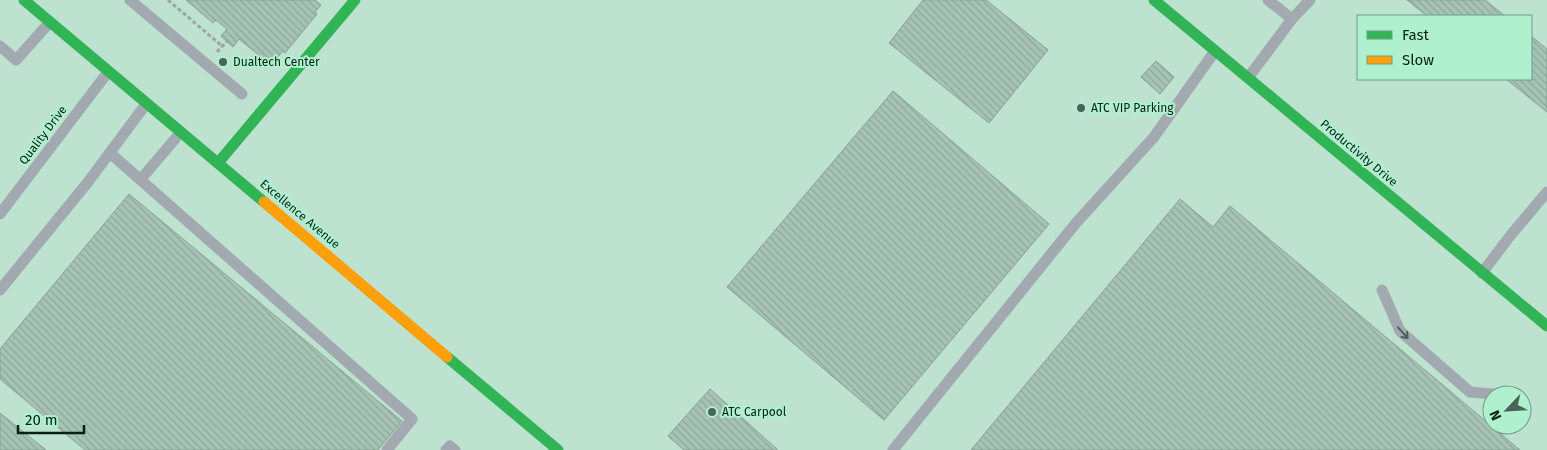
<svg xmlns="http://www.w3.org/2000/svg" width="1547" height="450" font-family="'Fira Sans',sans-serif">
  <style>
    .building { fill: url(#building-back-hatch); stroke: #85a294 }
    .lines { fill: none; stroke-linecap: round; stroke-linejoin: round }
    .path { stroke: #98a6a4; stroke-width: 3; stroke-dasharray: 4 2.5; stroke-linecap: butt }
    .lane { stroke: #a3a9b0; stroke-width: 11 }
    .fast { stroke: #30b455; stroke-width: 11 }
    .slow { stroke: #ff9f0a; stroke-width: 11 }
    .oneway { stroke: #4d5e5b }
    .poi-dot { fill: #466557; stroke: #aff1cf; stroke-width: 2 }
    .labels { text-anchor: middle; stroke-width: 4; stroke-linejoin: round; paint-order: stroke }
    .poi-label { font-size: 12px; fill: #062116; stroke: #aff1cf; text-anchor: start }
    .street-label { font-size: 12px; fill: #062116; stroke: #aff1cf }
  </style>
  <defs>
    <pattern id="building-back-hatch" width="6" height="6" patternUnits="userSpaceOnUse" patternTransform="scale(1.25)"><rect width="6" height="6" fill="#a7c3b5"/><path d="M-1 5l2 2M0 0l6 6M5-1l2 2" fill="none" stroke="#8ea79b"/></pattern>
  </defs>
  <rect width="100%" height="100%" fill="#bee2d0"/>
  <path class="building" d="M 186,0 L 315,0 L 321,5 L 315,12 L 317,14 L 285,53 L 283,51 L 271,65 L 239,39 L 233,47 L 221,36 L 227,29 L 216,20 L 213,23 Z
    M 923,0 L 986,0 L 1048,50 L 989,123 L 889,43 Z
    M 1407,0 L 1485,0 L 1505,16 L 1427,16 Z
    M 1531,36 L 1547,49 L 1547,112 L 1506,79 L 1531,79 Z
    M 1156,61 L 1174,77 L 1160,94 L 1141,77 Z
    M 893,91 L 1049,224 L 884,420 L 727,287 Z
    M 129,194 L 402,421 L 378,450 L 85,450 L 0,379 L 0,349 Z
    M 1180,199 L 1213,227 L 1230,206 L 1520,450 L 971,450 Z
    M 710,389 L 778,450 L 684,450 L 668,436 Z
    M 0,413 L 46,450 L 0,450 Z"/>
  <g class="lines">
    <path class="path" d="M 168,0 L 222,46
      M 217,52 L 227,41"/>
    <path class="lane" d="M 130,0 L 242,94
      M 1268,0 L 1292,19
      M 0,46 L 16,60 L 50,22
      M 1248,78 L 1292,19 L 1310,0
      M 110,153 L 412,419 L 387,450
      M 141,179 L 181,132
      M 0,214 L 108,72
      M 1482,273 L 1510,236 L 1547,192
      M 0,290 L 88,182 L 146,104
      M 1382,290 L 1400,331 L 1470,392 L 1504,395
      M 446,450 L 450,446 L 455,450
      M 893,450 L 1076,223 L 1154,137 L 1215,51"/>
    <path class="fast" d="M 24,0 L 264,202
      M 1154,0 L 1547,326
      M 218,163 L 355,0
      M 447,357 L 558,450"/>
    <path class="slow" d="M 264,202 L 447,357"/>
  </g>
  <defs><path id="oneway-shaft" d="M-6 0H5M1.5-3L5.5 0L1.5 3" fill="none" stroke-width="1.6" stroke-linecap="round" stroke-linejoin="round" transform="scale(1.25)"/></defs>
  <use class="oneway" href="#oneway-shaft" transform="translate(1403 333) rotate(48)"/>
  <g class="poi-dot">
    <circle cx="223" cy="62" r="5"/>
    <circle cx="1081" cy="108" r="5"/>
    <circle cx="712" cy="412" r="5"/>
  </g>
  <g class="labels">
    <g class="poi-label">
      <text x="233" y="66">Dualtech Center</text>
      <text x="1091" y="112">ATC VIP Parking</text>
      <text x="722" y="416">ATC Carpool</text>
    </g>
    <g class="street-label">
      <text transform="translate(43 135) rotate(-53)" y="4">Quality Drive</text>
      <text transform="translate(1359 153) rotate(40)" y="4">Productivity Drive</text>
      <text transform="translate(300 214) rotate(40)" y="4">Excellence Avenue</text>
    </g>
  </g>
  <rect x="1357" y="15" width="175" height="65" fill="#aff1cf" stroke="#6b9e85"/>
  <rect x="1367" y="31" width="25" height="8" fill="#30b455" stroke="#6b9e85"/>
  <text x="1402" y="40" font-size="15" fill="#062116">Fast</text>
  <rect x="1367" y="56" width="25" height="8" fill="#ff9f0a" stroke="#6b9e85"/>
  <text x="1402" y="65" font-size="15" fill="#062116">Slow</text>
  <g transform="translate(1507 410) rotate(245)"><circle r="24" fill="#aff1cf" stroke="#6b9e85"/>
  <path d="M0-4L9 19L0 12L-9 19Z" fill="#466557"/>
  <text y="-8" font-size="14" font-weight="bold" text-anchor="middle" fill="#062116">N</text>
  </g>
  <path d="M18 425v8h66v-8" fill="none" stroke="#062116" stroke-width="2.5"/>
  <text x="25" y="425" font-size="15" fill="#062116" stroke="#aff1cf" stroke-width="4" paint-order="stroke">20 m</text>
</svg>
